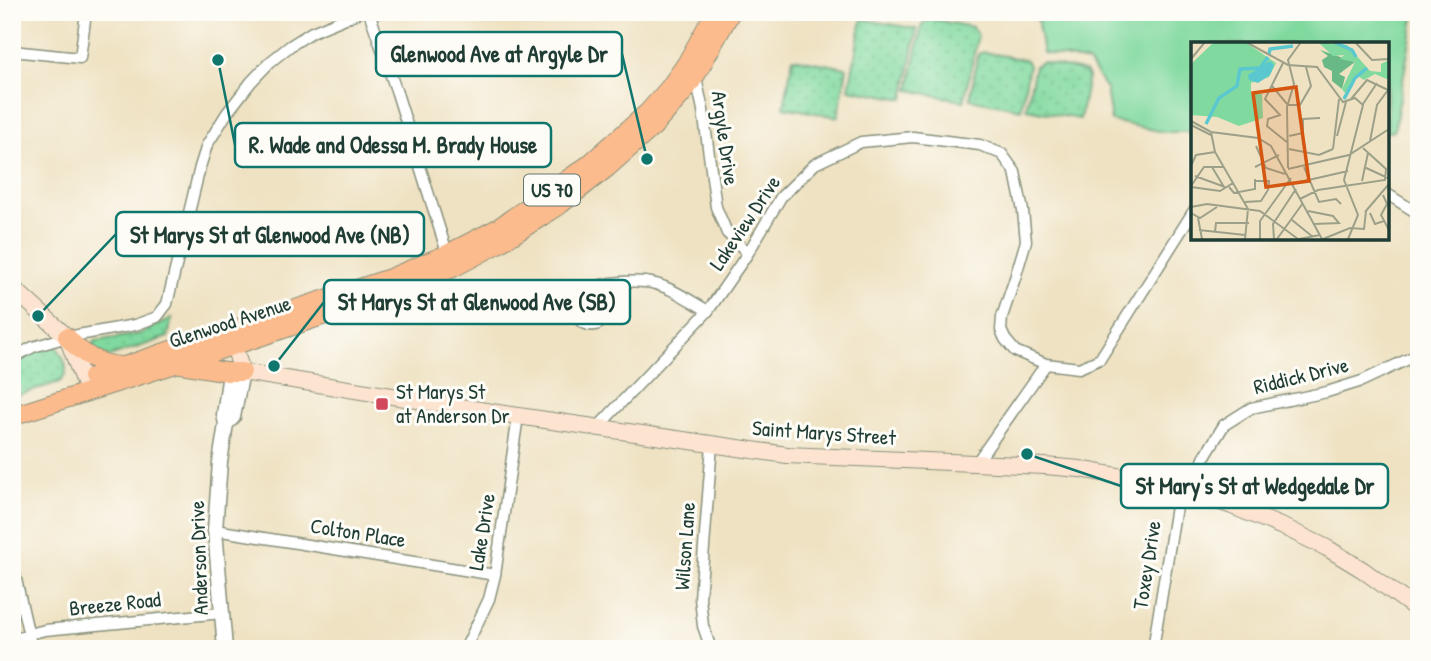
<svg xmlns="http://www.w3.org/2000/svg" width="1431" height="661" font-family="'Patrick Hand',sans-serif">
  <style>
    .grass { fill: #80d99e; stroke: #508b69; stroke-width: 2 }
    .park { fill: url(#park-dots); stroke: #508b69; stroke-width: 2 }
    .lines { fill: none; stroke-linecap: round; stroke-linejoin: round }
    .minor-casing { stroke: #87907b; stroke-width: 13 }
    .tertiary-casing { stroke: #87907b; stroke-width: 17 }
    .secondary-casing { stroke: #87907b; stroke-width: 18 }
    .primary-casing { stroke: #87907b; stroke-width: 20 }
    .minor { stroke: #fff; stroke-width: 10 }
    .tertiary { stroke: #fff; stroke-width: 14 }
    .secondary { stroke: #fde4d1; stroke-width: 16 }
    .primary { stroke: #fbbb8d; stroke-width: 18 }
    .poi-dot { fill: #d1495b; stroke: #fdfcf7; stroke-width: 2.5 }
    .labels { text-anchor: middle; stroke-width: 6; stroke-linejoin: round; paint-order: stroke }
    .shield { fill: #fdfcf7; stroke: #62766e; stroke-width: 2 }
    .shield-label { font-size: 19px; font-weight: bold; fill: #1f3d34 }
    .street-label { font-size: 21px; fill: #1f3d34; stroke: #fdfcf7 }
    .poi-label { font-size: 21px; fill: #1f3d34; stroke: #fdfcf7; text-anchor: start }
    .inset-river { fill: none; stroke: #5bc8d0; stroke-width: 3.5 }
    .inset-road { fill: none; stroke: #9ca089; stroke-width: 2 }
    .view { fill: #d45610; fill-opacity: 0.15; stroke: #d45610; stroke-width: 3.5 }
    .inset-edge { fill: none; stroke: #1f3d34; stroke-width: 3.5 }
    .leader { fill: none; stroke: #0f766e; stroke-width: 2.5 }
    .callout-dot { fill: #0f766e; stroke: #fdfcf7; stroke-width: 2.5 }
    .callout { fill: #fdfcf7; stroke: #0f766e; stroke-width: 2.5 }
    .callout-label { font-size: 23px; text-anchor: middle; font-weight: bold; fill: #1f3d34 }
  </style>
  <defs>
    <pattern id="park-dots" width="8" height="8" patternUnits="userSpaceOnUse" patternTransform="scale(1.75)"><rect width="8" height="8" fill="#80d99e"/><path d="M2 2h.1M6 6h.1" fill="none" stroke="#6ebb89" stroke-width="1.8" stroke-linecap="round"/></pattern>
  </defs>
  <rect width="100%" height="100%" fill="#fdfcf7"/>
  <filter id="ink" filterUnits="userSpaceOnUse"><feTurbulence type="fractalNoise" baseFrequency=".0143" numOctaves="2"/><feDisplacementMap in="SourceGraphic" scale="14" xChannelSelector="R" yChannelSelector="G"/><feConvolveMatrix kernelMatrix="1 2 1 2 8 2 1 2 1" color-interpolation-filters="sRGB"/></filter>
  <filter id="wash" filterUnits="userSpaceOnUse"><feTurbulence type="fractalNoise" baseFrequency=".00686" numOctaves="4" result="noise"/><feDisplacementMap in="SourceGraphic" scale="28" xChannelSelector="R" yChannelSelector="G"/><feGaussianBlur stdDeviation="1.57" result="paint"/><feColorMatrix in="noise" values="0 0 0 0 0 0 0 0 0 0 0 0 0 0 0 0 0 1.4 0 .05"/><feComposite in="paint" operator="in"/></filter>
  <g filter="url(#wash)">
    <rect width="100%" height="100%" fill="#efe2c2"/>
    <path class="grass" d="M 1036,12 L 1415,12 L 1394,131 L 1387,132 L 1387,44 L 1193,44 L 1193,132 L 1164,132 L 1111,121 L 1106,89 L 1088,62 L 1043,53 Z"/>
    <path class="park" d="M 862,19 L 917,29 L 904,99 L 849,89 Z
      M 930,19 L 972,27 L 978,35 L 964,101 L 909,90 L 922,24 Z
      M 984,52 L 1026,60 L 1029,66 L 1021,109 L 970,99 L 978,54 Z
      M 793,58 L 847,68 L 838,117 L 784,107 Z
      M 1042,62 L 1085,72 L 1088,77 L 1080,119 L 1026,109 L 1035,66 Z
      M 172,318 L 168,337 L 109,357 L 90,349 L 95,341 L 140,334 Z
      M 50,346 L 57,347 C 64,358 72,373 59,382 L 12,397 L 12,363 L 28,354 Z"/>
  </g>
  <g filter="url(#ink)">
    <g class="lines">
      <g class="minor-casing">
        <path id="minor" d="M 369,12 L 397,93 L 449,259
          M 12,51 L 80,58 L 86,12
          M 695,73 L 703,110 L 716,207 L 727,233 L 748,253
          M 1387,194 L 1419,214
          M 623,282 C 619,288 614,294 611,300 C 606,313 603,332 583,323 C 579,320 575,316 574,311 C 567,283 627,280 645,282 C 667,284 689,300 708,311
          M 12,358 L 33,347 L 67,337 L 135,325 L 157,317 L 167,304 L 200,167 L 207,145 L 227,113 L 251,82 L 270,62 L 290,46 L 312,32 L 360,12
          M 597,428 L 708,311 L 748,253 L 781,197 L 815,164 L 861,142 L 913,137 L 980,145 L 1002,154 L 1015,172 L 1023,211 L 1026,241 L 1015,278 L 1002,317 L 1001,330 L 1005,339 L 1015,351 L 1046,364 L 1079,368 L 1100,359 L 1193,212
          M 977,462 L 1046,364
          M 1191,492 L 1205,456 L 1224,425 L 1251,408 L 1327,392 L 1362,381 L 1419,354
          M 215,530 L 495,575
          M 12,562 L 32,649
          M 12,641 L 29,634 L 45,630 L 222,613
          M 465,649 L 489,599 L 495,575 L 518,416
          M 711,649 L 703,626 L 700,598 L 712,445
          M 1153,649 L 1179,488"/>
      </g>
      <g class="tertiary-casing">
        <path id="tertiary" d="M 227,423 L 233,417 L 242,372
          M 225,649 L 215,530 L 220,462 L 226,424 L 224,415 L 229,380 L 227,372"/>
      </g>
      <g class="secondary-casing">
        <path id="secondary" d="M 12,287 L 67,337 L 87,391
          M 230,333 L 242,372 L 518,416 L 787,455 L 1045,466 L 1080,469 L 1151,482 L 1191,492 L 1232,506 L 1290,530 L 1327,548 L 1363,570 L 1419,611"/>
      </g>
      <g class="primary-casing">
        <path id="primary" d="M 67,337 C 81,354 99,365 122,366
          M 180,364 L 227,372 L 242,372
          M 92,377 L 171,350 L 390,278 L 447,254 L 498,228 L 588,165 L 648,112 L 669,88 L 686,64 L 715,12
          M 12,416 L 245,342 L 391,293 L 453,268 L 500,243 L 557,207 L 607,168 L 653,127 L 685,91 L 696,75 L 731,12"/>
      </g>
      <use href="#minor" class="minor"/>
      <use href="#tertiary" class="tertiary"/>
      <use href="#secondary" class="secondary"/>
      <use href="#primary" class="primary"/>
    </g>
  </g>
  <rect class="poi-dot" x="375" y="397" width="14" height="14" rx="3.5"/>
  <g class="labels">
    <rect class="shield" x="524" y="174.5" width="56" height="31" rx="5"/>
    <g class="shield-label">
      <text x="552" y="197">US 70</text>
    </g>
    <g class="street-label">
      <text transform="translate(725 138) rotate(82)" y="7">Argyle Drive</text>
      <text transform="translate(745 223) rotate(-56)" y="7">Lakeview Drive</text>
      <text transform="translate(230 322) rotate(-18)" y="7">Glenwood Avenue</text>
      <text transform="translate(1301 376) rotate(-14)" y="7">Riddick Drive</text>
      <text transform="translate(824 433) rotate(4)" y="7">Saint Marys Street</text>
      <text transform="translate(482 532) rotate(-81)" y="7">Lake Drive</text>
      <text transform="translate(358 533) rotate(9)" y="7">Colton Place</text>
      <text transform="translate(685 546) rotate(-86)" y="7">Wilson Lane</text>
      <text transform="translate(199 558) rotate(-92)" y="7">Anderson Drive</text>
      <text transform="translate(1147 565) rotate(-81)" y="7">Toxey Drive</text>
      <text transform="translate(115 604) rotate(-6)" y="7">Breeze Road</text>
    </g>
    <g class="poi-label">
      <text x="396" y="399">St Marys St<tspan x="396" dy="24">at Anderson Dr</tspan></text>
    </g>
  </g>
  <g transform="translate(1191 42)">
    <rect width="198" height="198" fill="#efe2c2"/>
    <path d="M 23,0 L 54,0 L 85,21 L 78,35 L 60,41 L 60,52 L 71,52 L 72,76 L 48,84 L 26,75 L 0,73 L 0,22 Z" fill="#80d99e"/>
    <path d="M 129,8 L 164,20 L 148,32 L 154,35 L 151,47 L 141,39 L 141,29 L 133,25 L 131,18 L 137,14 Z" fill="#68b985"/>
    <path d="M 127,0 L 156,3 L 179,29 L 190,30 L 190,22 L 198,18 L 198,38 L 184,32 L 173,38 L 167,34 L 154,51 L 151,47 L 164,20 L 149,17 L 153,13 L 142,14 Z" fill="#80d99e"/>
    <path d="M 79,19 L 83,23 L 79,33 L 67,41 L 58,38 L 57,33 Z" fill="#5bc8d0"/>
    <path class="inset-river" d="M 143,0 L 161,8 L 165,15M 78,12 L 79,7 L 102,4M 153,57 L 164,36 L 176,26M 15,82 L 28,56 L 46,44 L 49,27 L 69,26 L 77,15"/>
    <path class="inset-road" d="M 55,0 L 97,23 L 126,25 L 152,60 L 164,56 L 172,63 L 153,138 L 167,173 L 157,197M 164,0 L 181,18 L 198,17M 0,17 L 14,0M 92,21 L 74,57 L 89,73 L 77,77 L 76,84 L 97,101M 81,44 L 96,62M 160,57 L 176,38 L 197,48 L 186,63 L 179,99M 172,62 L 186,41M 97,63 L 109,63 L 120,44 L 115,25M 0,79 L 20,90 L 67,96 L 80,104 L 131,197M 0,83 L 20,93M 20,90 L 24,110 L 57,167 L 54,197M 98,94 L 112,91 L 112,77 L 129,76M 146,94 L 155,60M 65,104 L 75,126 L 94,132M 98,107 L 128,113 L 142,107M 142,107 L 148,57M 0,124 L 5,113 L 24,110M 21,125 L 33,145M 64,125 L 88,113M 113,125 L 128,160 L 145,157 L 150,162M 173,125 L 197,136M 97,126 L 96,65 L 103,42 L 97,18 L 110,0M 97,127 L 158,113 L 198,87M 4,134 L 34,145M 171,139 L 177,111M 100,142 L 157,129M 0,144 L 13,125 L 32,125M 0,145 L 29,149 L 42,141M 38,145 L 43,151 L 64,147 L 64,137M 192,153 L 196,162 L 190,173 L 198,188M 109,157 L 127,148 L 194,138 L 195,127 L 172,106M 54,160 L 70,159 L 77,148 L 78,139 L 64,139M 0,165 L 16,162 L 69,169 L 107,197M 117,169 L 142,174 L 148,181 L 123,182M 174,170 L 198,142M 0,171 L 9,176 L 26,165M 179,171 L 184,182 L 193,179M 7,176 L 11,197M 101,178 L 122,195M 8,188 L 54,193M 24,190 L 25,181 L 58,181M 69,197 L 69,179 L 100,136M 83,197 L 82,182 L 105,147M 86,197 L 112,161M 108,197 L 129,193M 132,197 L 159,186 L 173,187 L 175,169"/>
    <path class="view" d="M 105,45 L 118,139 L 75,145 L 62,51 Z"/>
    <rect width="198" height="198" class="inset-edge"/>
  </g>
  <path class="leader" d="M647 159L622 54M218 60L235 145M38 316L116 234M274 366L324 302M1027 454L1121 486"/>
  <g class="callout-dot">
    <circle cx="647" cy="159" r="7"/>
    <circle cx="218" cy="60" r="7"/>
    <circle cx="38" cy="316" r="7"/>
    <circle cx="274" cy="366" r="7"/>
    <circle cx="1027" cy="454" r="7"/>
  </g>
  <g class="callout">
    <rect x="376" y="32" width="246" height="44" rx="7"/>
    <rect x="235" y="123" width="316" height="44" rx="7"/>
    <rect x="116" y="212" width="308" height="44" rx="7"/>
    <rect x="324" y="280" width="306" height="44" rx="7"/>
    <rect x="1121" y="464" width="267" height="44" rx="7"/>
  </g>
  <g class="callout-label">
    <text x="499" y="62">Glenwood Ave at Argyle Dr</text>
    <text x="393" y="153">R. Wade and Odessa M. Brady House</text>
    <text x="270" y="243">St Marys St at Glenwood Ave (NB)</text>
    <text x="477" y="310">St Marys St at Glenwood Ave (SB)</text>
    <text x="1255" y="494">St Mary's St at Wedgedale Dr</text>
  </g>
  <rect width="1431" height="661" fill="none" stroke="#fdfcf7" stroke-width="42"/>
</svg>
